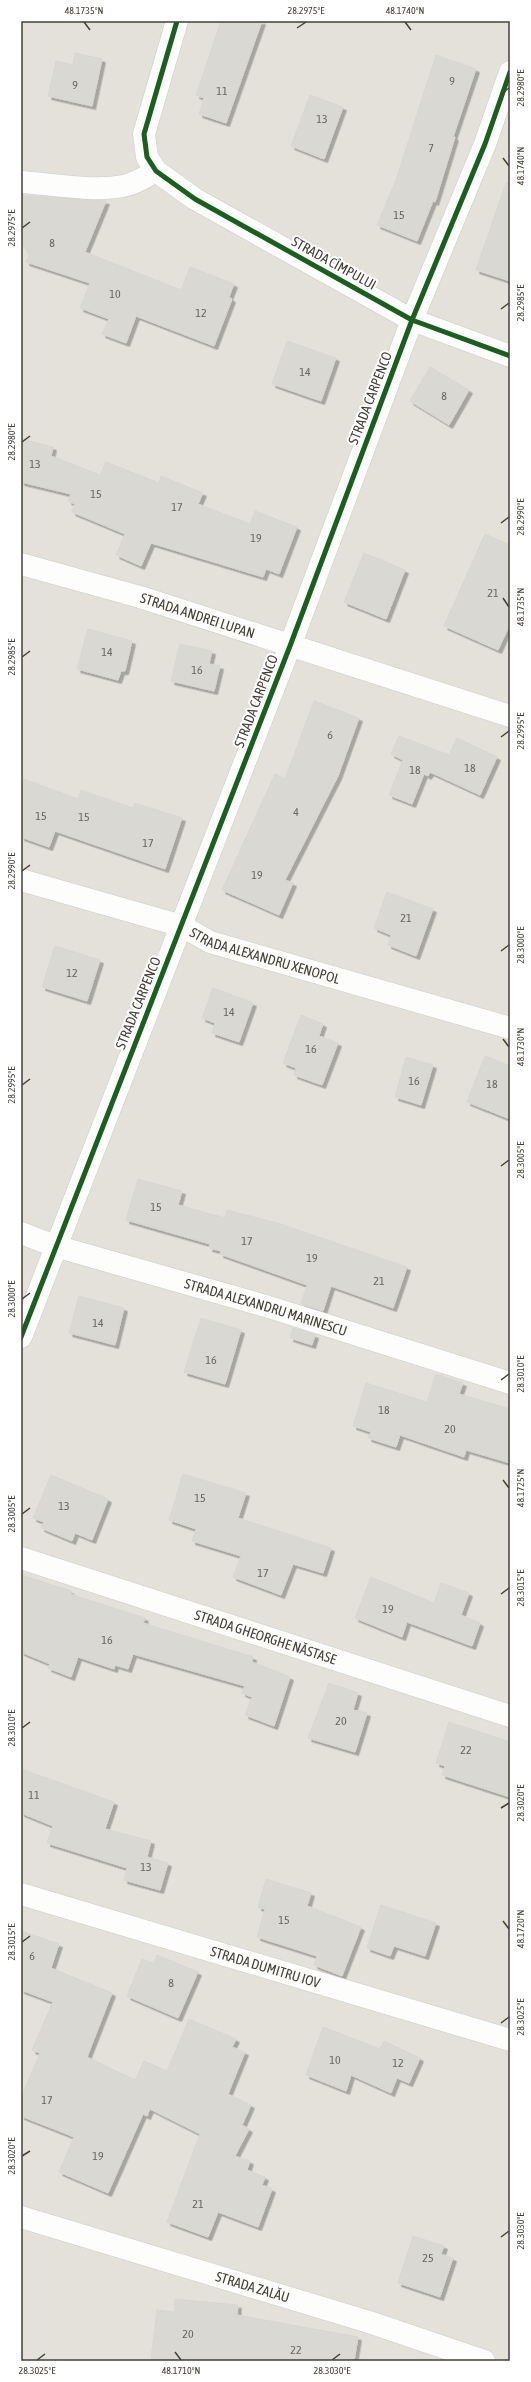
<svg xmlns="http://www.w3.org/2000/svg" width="531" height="2382" font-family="'Asap Condensed',sans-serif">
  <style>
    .residential { fill: #e3e1d9 }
    .building { fill: #d9d8d3; stroke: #d8d6d0; filter: url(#shadow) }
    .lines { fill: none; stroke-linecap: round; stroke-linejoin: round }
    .street-casing { stroke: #ceccc8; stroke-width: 23 }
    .street { stroke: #fdfdfc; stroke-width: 22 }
    .cycleway-casing { stroke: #fff; stroke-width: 8 }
    .cycleway { stroke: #1b5e20; stroke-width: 5 }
    .ticks { fill: none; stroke: #444037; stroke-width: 1.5 }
    .labels { text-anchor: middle; stroke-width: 4; stroke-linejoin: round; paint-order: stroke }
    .number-label { font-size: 12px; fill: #6a675f }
    .street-label { font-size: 14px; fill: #444037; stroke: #fff }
    .neatline { fill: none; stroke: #444037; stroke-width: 1.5 }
    .ticks-label { font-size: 10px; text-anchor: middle; fill: #444037 }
  </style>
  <defs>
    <filter id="shadow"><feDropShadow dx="3.5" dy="3.5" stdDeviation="0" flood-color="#0004"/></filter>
  </defs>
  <rect width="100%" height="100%" fill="#f0efea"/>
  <path class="residential" d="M 21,21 L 510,21 L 510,2361 L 21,2361 Z"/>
  <path class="building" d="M 221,21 L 262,21 L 226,123 L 199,114 L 204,98 L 196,95 Z
    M 75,53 L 102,59 L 92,106 L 48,96 L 56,61 L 73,65 Z
    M 436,55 L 476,69 L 453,137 L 455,137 L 435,202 L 433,201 L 417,241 L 377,225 L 396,180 Z
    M 310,95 L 343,107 L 324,159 L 291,146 Z
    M 506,183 L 510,183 L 510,281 L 476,270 Z
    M 21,195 L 106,201 L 85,252 L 181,290 L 190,267 L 234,284 L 229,297 L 232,299 L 214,346 L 136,316 L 126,343 L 102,334 L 109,319 L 80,308 L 90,283 L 26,262 L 29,255 L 21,242 Z
    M 287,341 L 336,358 L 321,401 L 272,384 Z
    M 430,367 L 469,390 L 449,425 L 410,401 Z
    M 21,439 L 53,447 L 51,456 L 100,475 L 106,462 L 159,483 L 161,476 L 203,493 L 198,504 L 250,524 L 255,511 L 297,527 L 279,574 L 266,569 L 263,577 L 151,543 L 141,566 L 116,555 L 125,534 L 72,512 L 75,504 L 68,501 L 71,494 L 21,482 Z
    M 485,534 L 510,545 L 510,624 L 498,650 L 444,626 Z
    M 364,553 L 405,570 L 386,619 L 344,602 Z
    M 88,629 L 132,641 L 125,671 L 121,671 L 118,680 L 77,669 Z
    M 180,644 L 212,651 L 209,664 L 220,666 L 214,691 L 171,681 Z
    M 314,701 L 359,718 L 338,776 L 285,880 L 293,883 L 279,915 L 222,890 L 275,774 L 285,779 Z
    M 399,736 L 449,755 L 457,738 L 497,757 L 480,795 L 430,772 L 428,776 L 424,774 L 412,804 L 389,795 L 403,760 L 391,754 Z
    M 21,778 L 78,799 L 81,790 L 133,808 L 135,803 L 182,818 L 165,869 L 55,831 L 49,847 L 21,837 Z
    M 387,892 L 433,909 L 416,956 L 388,945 L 391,935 L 374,928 Z
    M 55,946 L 100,960 L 87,1001 L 42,987 Z
    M 213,988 L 253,1003 L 239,1042 L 212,1033 L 215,1023 L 202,1018 Z
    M 301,1015 L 323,1024 L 319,1036 L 338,1043 L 322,1085 L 294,1075 L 296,1068 L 283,1063 Z
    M 485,1056 L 510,1066 L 510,1119 L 467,1102 Z
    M 406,1057 L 433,1065 L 421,1105 L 395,1097 Z
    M 138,1179 L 182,1191 L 178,1205 L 225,1218 L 227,1210 L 277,1223 L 407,1267 L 393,1308 L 331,1286 L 323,1311 L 301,1304 L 307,1285 L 220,1254 L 221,1251 L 209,1248 L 210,1244 L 126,1220 Z
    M 79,1296 L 124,1308 L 115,1345 L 69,1333 Z
    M 201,1318 L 241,1330 L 225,1384 L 184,1372 Z
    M 293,1328 L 315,1335 L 312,1345 L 290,1338 Z
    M 436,1374 L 463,1383 L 459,1394 L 510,1409 L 510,1463 L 466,1450 L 464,1457 L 400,1435 L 396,1447 L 368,1438 L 371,1432 L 353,1426 L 366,1383 L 427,1402 Z
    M 183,1474 L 246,1493 L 238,1518 L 331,1548 L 323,1573 L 293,1564 L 281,1595 L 233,1577 L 241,1556 L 192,1541 L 196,1529 L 169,1520 Z
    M 51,1475 L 108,1499 L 92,1540 L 75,1533 L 72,1541 L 41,1528 L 44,1522 L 33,1518 Z
    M 21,1575 L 71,1591 L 70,1594 L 145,1618 L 143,1623 L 253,1657 L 252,1662 L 290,1677 L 274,1726 L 245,1715 L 252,1697 L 242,1693 L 245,1686 L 133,1654 L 128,1669 L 115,1665 L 114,1669 L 78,1657 L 71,1677 L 48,1668 L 50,1664 L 21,1652 Z
    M 371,1577 L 434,1603 L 441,1583 L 469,1593 L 461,1615 L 480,1623 L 472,1646 L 407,1622 L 402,1637 L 355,1618 Z
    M 329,1683 L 358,1693 L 353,1710 L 367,1713 L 355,1752 L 308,1738 Z
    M 449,1722 L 510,1742 L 510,1797 L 442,1775 L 445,1766 L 436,1763 Z
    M 21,1769 L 114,1802 L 105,1829 L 151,1841 L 147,1857 L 168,1863 L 160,1890 L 124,1880 L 127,1868 L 47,1843 L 53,1826 L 21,1813 Z
    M 266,1879 L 311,1893 L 307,1906 L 361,1927 L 342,1976 L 314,1965 L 317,1956 L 257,1937 L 265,1909 L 258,1907 Z
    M 381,1905 L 436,1923 L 425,1956 L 394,1946 L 390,1956 L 367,1948 Z
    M 21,1931 L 59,1944 L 51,1968 L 112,1993 L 87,2057 L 135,2080 L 144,2061 L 167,2071 L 189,2019 L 236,2039 L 232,2047 L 245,2052 L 228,2094 L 251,2105 L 242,2125 L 249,2129 L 235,2156 L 250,2161 L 247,2170 L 265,2177 L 262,2185 L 272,2189 L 258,2227 L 218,2212 L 208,2237 L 167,2222 L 200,2134 L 150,2109 L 147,2116 L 143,2114 L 108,2193 L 59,2172 L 74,2137 L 21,2116 L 21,2098 L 40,2053 L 32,2050 L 53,2002 L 21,1990 Z
    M 157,1955 L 198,1972 L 178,2018 L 127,1996 L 142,1959 L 154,1964 Z
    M 323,2027 L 380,2049 L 384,2041 L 420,2058 L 409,2083 L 397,2078 L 391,2093 L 351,2075 L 346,2091 L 306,2075 Z
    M 413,2236 L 444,2246 L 441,2254 L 453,2258 L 440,2297 L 398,2283 Z
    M 175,2299 L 238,2305 L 237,2315 L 358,2337 L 354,2361 L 169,2361 L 151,2359 L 157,2310 L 174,2312 Z"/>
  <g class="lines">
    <g class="street-casing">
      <g id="street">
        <path d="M 177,21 L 144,134 L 147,157 L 156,171 L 195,199 L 412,320 L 510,356"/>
        <path d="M 21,182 C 50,184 94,192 123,186 C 135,184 145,177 156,171"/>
        <path id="s1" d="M 21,564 L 140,597 L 510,716"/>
        <path id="s2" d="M 21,880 L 182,926 L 210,942 L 510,1028"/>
        <path id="s3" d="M 21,1233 L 55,1246 L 269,1307 L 510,1383"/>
        <path d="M 21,1337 L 290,646 L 412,320 L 485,144 L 510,72"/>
        <path id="s4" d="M 21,1558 L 510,1716"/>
        <path id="s5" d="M 21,1894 L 510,2040"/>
        <path id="s6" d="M 21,2217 L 369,2322 L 484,2361"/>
      </g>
    </g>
    <use href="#street" class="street"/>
    <g class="cycleway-casing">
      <path id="cycleway" d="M 177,21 L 144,134 L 147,157 L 156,171 L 195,199 L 412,320 L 510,356
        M 21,1337 L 290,646 L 412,320 L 485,144 L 510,72"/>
    </g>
    <use href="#cycleway" class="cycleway"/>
  </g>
  <path class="ticks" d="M 84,22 L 90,30M 405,22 L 411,30M 297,28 L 306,22M 501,94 L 509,88M 503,158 L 509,166M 22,228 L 30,222M 501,309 L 509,303M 22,442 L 30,436M 501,523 L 509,517M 503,598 L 509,607M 22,657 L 30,651M 501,737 L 509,731M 22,871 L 30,865M 501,951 L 509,945M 503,1039 L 509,1047M 22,1085 L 30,1079M 501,1166 L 509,1160M 22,1299 L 30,1293M 501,1380 L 509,1374M 503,1480 L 509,1488M 22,1514 L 30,1508M 501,1594 L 509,1588M 22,1728 L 30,1722M 501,1808 L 509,1803M 503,1921 L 509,1929M 22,1942 L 30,1936M 501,2023 L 509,2017M 22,2156 L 30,2151M 501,2237 L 509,2231M 175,2352 L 181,2360M 37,2360 L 45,2354M 332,2360 L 340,2354"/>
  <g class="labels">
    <g class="number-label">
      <text x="452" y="85">9</text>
      <text x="75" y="89">9</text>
      <text x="222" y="95">11</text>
      <text x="322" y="123">13</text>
      <text x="431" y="152">7</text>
      <text x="399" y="219">15</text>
      <text x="52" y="247">8</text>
      <text x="115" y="298">10</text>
      <text x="201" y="317">12</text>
      <text x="305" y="376">14</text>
      <text x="444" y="400">8</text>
      <text x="35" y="468">13</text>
      <text x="96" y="498">15</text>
      <text x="177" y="511">17</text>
      <text x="256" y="542">19</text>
      <text x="493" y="597">21</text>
      <text x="107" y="656">14</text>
      <text x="197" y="674">16</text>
      <text x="330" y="739">6</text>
      <text x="470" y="772">18</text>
      <text x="415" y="774">18</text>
      <text x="296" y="816">4</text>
      <text x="41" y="820">15</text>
      <text x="84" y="821">15</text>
      <text x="148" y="847">17</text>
      <text x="257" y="879">19</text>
      <text x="406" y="922">21</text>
      <text x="72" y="977">12</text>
      <text x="229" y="1016">14</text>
      <text x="311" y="1053">16</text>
      <text x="414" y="1085">16</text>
      <text x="492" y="1088">18</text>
      <text x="156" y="1211">15</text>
      <text x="247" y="1245">17</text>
      <text x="312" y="1262">19</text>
      <text x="379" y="1285">21</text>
      <text x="98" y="1327">14</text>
      <text x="211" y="1364">16</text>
      <text x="384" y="1414">18</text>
      <text x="450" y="1433">20</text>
      <text x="200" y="1502">15</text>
      <text x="64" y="1510">13</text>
      <text x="263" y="1577">17</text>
      <text x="388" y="1613">19</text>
      <text x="107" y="1644">16</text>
      <text x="341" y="1725">20</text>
      <text x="466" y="1754">22</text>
      <text x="34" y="1799">11</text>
      <text x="146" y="1871">13</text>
      <text x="284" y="1924">15</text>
      <text x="32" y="1960">6</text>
      <text x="171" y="1987">8</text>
      <text x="335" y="2064">10</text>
      <text x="398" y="2067">12</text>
      <text x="47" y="2104">17</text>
      <text x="98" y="2160">19</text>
      <text x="198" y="2208">21</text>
      <text x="428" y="2262">25</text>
      <text x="188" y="2338">20</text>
      <text x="296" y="2354">22</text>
    </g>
    <g class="street-label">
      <text transform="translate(334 263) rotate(29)" y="5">STRADA CÎMPULUI</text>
      <text transform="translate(370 398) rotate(-69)" y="5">STRADA CARPENCO</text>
      <text dy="5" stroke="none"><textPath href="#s1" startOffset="184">STRADA ANDREI LUPAN</textPath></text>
      <text transform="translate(256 701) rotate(-69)" y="5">STRADA CARPENCO</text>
      <text dy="5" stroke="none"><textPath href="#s2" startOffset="256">STRADA ALEXANDRU XENOPOL</textPath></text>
      <text transform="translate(138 1003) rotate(-68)" y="5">STRADA CARPENCO</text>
      <text dy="5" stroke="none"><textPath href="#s3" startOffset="256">STRADA ALEXANDRU MARINESCU</textPath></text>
      <text dy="5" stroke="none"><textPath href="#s4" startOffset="257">STRADA GHEORGHE NĂSTASE</textPath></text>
      <text dy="5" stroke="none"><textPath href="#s5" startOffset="255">STRADA DUMITRU IOV</textPath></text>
      <text dy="5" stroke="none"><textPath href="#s6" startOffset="242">STRADA ZALĂU</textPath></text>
    </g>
  </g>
  <rect width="531" height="2382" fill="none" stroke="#ffffff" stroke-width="44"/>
  <rect x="22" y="22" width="487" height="2338" class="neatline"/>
  <g class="ticks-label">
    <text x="84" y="14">48.1735°N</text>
    <text x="306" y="14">28.2975°E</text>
    <text x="405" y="14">48.1740°N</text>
    <text transform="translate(520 88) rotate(-90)" y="4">28.2980°E</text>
    <text transform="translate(520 166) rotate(-90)" y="4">48.1740°N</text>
    <text transform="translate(11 228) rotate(-90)" y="4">28.2975°E</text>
    <text transform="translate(520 303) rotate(-90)" y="4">28.2985°E</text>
    <text transform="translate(11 442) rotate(-90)" y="4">28.2980°E</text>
    <text transform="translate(520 517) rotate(-90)" y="4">28.2990°E</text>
    <text transform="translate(520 607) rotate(-90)" y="4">48.1735°N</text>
    <text transform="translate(11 657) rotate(-90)" y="4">28.2985°E</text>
    <text transform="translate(520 731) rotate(-90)" y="4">28.2995°E</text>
    <text transform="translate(11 871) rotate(-90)" y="4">28.2990°E</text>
    <text transform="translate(520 945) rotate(-90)" y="4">28.3000°E</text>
    <text transform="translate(520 1047) rotate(-90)" y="4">48.1730°N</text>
    <text transform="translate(11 1085) rotate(-90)" y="4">28.2995°E</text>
    <text transform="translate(520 1160) rotate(-90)" y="4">28.3005°E</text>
    <text transform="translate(11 1299) rotate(-90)" y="4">28.3000°E</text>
    <text transform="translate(520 1374) rotate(-90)" y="4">28.3010°E</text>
    <text transform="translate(520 1488) rotate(-90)" y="4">48.1725°N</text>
    <text transform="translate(11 1514) rotate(-90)" y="4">28.3005°E</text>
    <text transform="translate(520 1588) rotate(-90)" y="4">28.3015°E</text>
    <text transform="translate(11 1728) rotate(-90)" y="4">28.3010°E</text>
    <text transform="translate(520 1803) rotate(-90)" y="4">28.3020°E</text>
    <text transform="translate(520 1929) rotate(-90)" y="4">48.1720°N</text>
    <text transform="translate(11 1942) rotate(-90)" y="4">28.3015°E</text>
    <text transform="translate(520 2017) rotate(-90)" y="4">28.3025°E</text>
    <text transform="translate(11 2156) rotate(-90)" y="4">28.3020°E</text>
    <text transform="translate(520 2231) rotate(-90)" y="4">28.3030°E</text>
    <text x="37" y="2374">28.3025°E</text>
    <text x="181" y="2374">48.1710°N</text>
    <text x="332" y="2374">28.3030°E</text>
  </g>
</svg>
